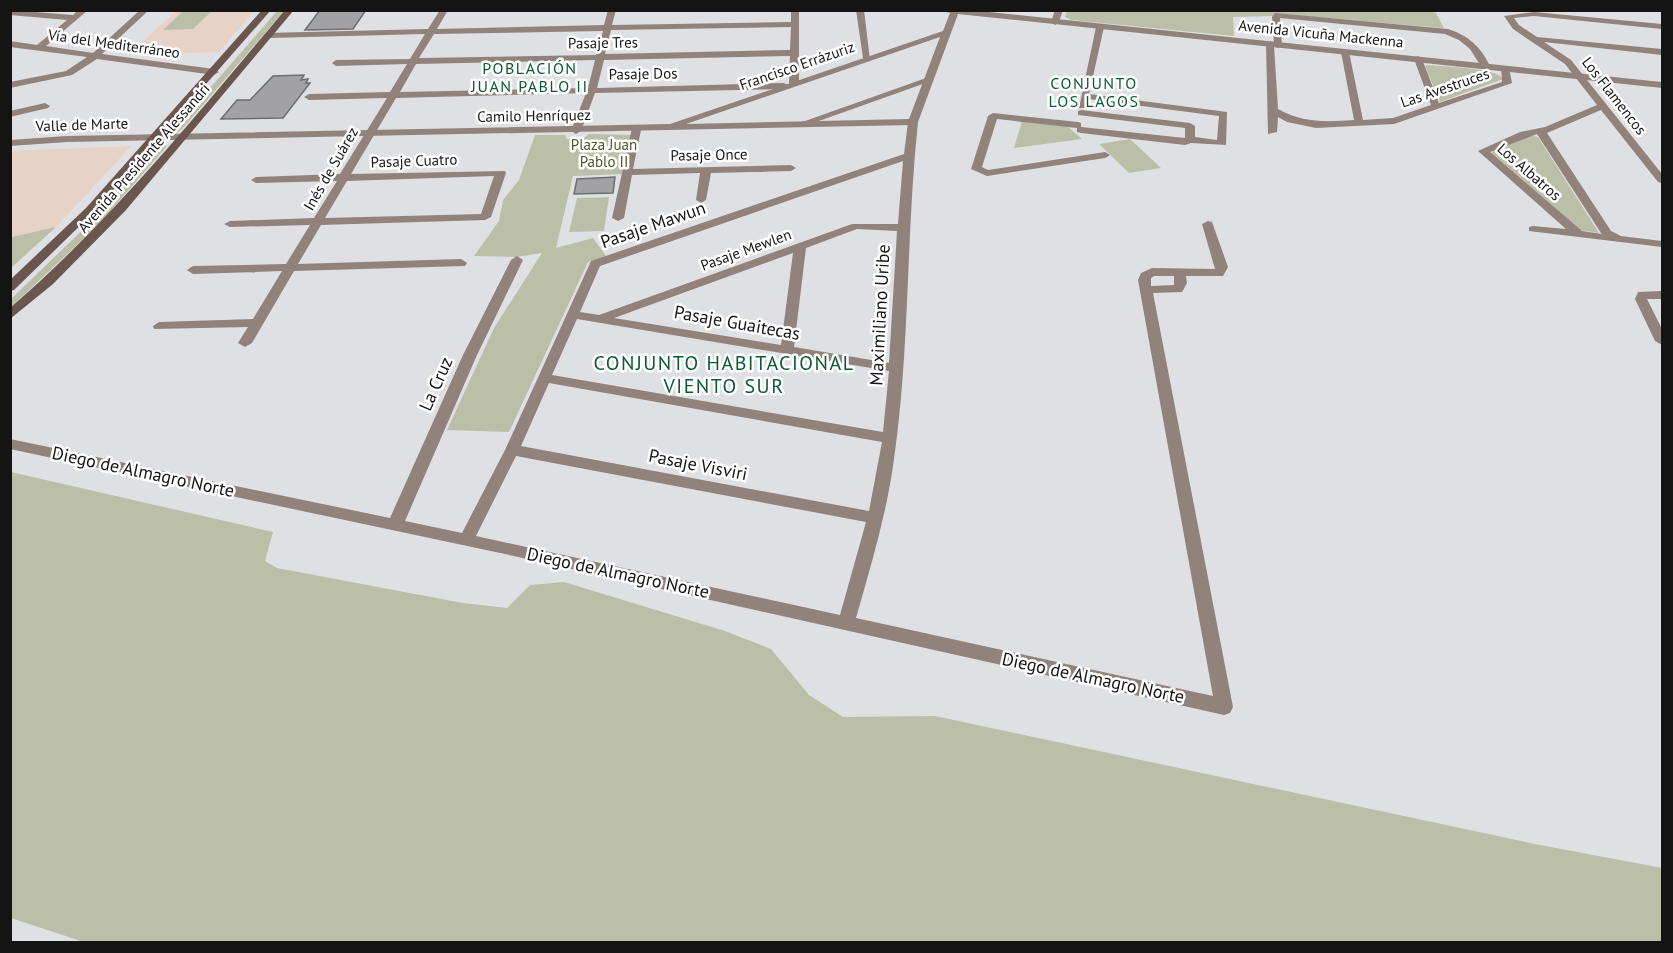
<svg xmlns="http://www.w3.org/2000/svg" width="1673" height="953" font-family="'PT Sans',sans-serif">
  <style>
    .education { fill: #e8d1c5 }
    .green { fill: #bbbfa8 }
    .building { fill: #a2a2a5; stroke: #6d6e70; stroke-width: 1.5 }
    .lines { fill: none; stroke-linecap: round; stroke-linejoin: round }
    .minor { fill: #91827c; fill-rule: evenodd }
    .tertiary { fill: #91827c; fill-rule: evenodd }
    .secondary { fill: #6a564e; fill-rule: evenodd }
    .labels { text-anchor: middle; stroke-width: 5; stroke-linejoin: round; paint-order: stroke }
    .far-street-label { font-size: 15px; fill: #141415; stroke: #fff }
    .far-park-label { font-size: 15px; fill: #4f5723; stroke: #fff }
    .far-neighbourhood-label { font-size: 16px; letter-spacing: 1.5px; fill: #0c5a30; stroke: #fff }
    .street-label { font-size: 18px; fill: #141415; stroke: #fff }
    .neighbourhood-label { font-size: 20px; letter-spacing: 1.5px; fill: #0c5a30; stroke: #fff }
  </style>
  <rect width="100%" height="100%" fill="#dfe0e3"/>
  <path class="education" d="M 176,11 L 254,11 L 219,52 L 183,53 L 177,59 L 131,53 Z
    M 131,146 L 56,227 L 11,237 L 10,151 Z"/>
  <path class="green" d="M 1067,10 L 1427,10 L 1436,13 L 1444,28 L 1277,14 L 1272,16 L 1233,17 L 1234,36 L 1071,20 L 1065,17 Z
    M 183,11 L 183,10 L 212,11 L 193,29 L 163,30 Z
    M 277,11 L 284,11 L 183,128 L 177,133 L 170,134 Z
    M 1428,65 C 1444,67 1495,67 1503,79 L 1440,102 L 1425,66 Z
    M 1022,121 L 1067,126 L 1082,139 L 1014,148 Z
    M 589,134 L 631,135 L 622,174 L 573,176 L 556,248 L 593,238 L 606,256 L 588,262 L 509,432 L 447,430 L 494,328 L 542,253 L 516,257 L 474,256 L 499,221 L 503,200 L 519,180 L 535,135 L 565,135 L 567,139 L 583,139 Z
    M 1532,135 L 1538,137 L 1599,233 L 1580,230 L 1491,154 L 1492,150 Z
    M 1130,139 L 1161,168 L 1129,173 L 1099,144 Z
    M 161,144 L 167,146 L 99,224 L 11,307 L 11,299 L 98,215 Z
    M 609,197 L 604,231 L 569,232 L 577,198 Z
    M 56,227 L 11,268 L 11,237 Z
    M 11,472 L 273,532 L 265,561 L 277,568 L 463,603 L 507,608 L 530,585 L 564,582 L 725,631 L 771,649 L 809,695 L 843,717 L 935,716 L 1535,844 L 1662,868 L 1662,942 L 84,942 L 11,918 Z"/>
  <path class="building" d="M 320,10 L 366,10 L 353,29 L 305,30 Z
    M 304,75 L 301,80 L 308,79 L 306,83 L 310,83 L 283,118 L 221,119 L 237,100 L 250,100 L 273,76 Z
    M 615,177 L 613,193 L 574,194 L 577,179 Z"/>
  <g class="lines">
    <path class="minor" d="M 10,10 L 73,15 L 78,10 L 88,10 L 46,46 L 93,53 L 140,10 L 149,10 L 102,54 L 214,69 L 219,72 L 214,75 L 97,59 L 72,75 L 10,88 L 10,82 L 66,71 L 87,57 L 10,47 L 10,41 L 37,45 L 67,20 L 10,15 Z
      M 440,10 L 448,10 L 437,29 L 604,25 L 608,10 L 616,10 L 612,25 L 791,22 L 791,10 L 799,10 L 799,83 L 794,86 L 789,83 L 790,56 L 604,60 L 597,88 L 784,83 L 789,86 L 784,89 L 595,93 L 581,131 L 576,134 L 571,131 L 586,93 L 396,98 L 351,174 L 505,171 L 506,173 L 491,217 L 485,220 L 321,225 L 298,264 L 461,259 L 467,263 L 465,266 L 294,271 L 252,343 L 245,347 L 238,343 L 248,327 L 154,329 L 153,326 L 159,322 L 253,319 L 282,271 L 193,274 L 187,270 L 193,266 L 286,264 L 310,225 L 230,227 L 224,224 L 230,221 L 314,218 L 337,181 L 256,183 L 251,180 L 256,177 L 340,174 L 387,98 L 309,100 L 304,97 L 309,94 L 390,92 L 407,64 L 336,66 L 332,63 L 336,60 L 410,59 L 425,34 L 269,38 L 266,37 L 266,33 L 428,29 ZM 791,27 L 790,50 L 605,54 L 611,30 ZM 603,31 L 596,55 L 419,58 L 434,34 ZM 595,60 L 588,88 L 400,92 L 416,64 ZM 494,176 L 481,214 L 325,218 L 347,181 Z
      M 856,10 L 864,10 L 870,60 L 863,58 Z
      M 1055,10 L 1063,10 L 1059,22 L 1055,25 L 1051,22 Z
      M 1534,12 L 1662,24 L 1662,29 L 1534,16 L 1514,18 L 1519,25 L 1537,37 L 1662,49 L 1662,55 L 1544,42 L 1571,60 L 1662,174 L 1662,183 L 1658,182 L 1601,110 L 1547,133 L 1611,231 L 1621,236 L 1662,241 L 1662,247 L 1529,231 L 1529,227 L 1533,226 L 1566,229 L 1478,151 L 1520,132 L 1545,127 L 1597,105 L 1565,64 L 1513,29 L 1504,16 ZM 1537,134 L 1601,233 L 1602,234 L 1582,231 L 1490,152 Z
      M 1275,13 L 1448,29 C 1468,35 1481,47 1490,66 L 1482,68 L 1470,49 L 1459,40 L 1445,34 L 1280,18 L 1282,45 L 1278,48 L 1274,46 L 1278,109 C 1303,123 1325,122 1354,120 L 1341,52 L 1345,49 L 1349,52 L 1363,120 L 1393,118 L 1431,105 L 1414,59 L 1418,56 L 1422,59 L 1439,103 L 1502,82 L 1501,66 L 1509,68 L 1512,83 L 1394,124 L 1316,128 L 1287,122 L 1278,117 L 1277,132 L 1268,134 L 1266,44 L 1270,41 L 1274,43 L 1272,17 Z
      M 1100,24 L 1104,27 L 1089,94 L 1227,112 L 1226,145 L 1191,143 L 1185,145 L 1081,133 L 1077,132 L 1077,128 L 997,119 L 982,167 L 988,170 L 1105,152 L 1110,155 L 1105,158 L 987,176 L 971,169 L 988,116 L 993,113 L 1078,122 L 1081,123 L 1081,127 L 1185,138 L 1185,128 L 1078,115 L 1078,111 L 1081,110 L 1190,123 L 1195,126 L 1195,137 L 1217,140 L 1219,116 L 1088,99 L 1085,108 L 1079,108 L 1096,27 Z
      M 926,78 L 934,80 L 802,127 L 794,125 Z
      M 45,103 L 50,106 L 48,108 L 10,117 L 10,111 Z
      M 913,119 L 918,122 C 906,234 910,348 894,459 C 887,513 871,565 856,618 L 1213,696 L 1138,280 L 1141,273 L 1152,268 L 1215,269 L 1202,224 L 1208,221 L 1212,222 L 1228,267 L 1223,276 L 1186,276 L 1187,283 L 1182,292 L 1153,293 L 1233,707 L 1230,713 L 1224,715 L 505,554 L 10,449 L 10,439 L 390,518 L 463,355 L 511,260 L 517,256 L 523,260 L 477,355 L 405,521 L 462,533 L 505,450 L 591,261 L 904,154 L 908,122 ZM 903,161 L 898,224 L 852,224 L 599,315 L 580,312 L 600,266 ZM 857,229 L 897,231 L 889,363 L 794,347 L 806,248 ZM 793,253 L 781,345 L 614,318 ZM 1154,276 L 1174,276 L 1174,285 L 1151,286 L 1151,278 ZM 577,319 L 889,371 L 883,432 L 552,375 ZM 549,383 L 882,442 L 869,511 L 521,446 ZM 516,456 L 866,522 L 840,615 L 476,536 Z
      M 632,128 L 641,130 L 633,169 L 791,165 L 796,168 L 791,171 L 711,173 L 706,200 L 701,203 L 696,200 L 700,173 L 632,175 L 624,218 L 618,221 L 612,218 Z
      M 1662,291 L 1662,299 L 1647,299 L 1662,329 L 1662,345 L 1655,341 L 1635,299 L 1638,292 Z"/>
    <path class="tertiary" d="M 937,10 L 970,10 L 1662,82 L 1662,88 L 958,14 L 918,122 L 913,125 L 67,142 L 10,146 L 10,140 L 67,136 L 670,124 L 943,31 L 950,13 ZM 940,37 L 909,119 L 686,124 Z"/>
    <path class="secondary" d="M 262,10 L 271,10 L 94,212 L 14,290 L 10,291 L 10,280 L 86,208 Z
      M 285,10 L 294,10 L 126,210 L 53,284 L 10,319 L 10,308 C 113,219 197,114 285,10 Z"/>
  </g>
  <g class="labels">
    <g class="far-street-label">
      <text transform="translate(1321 34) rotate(6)" y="5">Avenida Vicuña Mackenna</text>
      <text transform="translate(603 43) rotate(-1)" y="5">Pasaje Tres</text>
      <text transform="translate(114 44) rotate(8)" y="5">Vía del Mediterráneo</text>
      <text transform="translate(797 66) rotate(-19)" y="5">Francisco Errázuriz</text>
      <text transform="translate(643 74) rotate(-1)" y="5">Pasaje Dos</text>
      <text transform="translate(1445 88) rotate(-19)" y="5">Las Avestruces</text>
      <text transform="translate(1614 96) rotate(52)" y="5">Los Flamencos</text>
      <text transform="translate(534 116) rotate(-1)" y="5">Camilo Henríquez</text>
      <text transform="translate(82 125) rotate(-2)" y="5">Valle de Marte</text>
      <text transform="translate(709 155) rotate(-1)" y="5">Pasaje Once</text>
      <text transform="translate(144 158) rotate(-49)" y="5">Avenida Presidente Alessandri</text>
      <text transform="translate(414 161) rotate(-2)" y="5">Pasaje Cuatro</text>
      <text transform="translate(331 169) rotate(-60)" y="5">Inés de Suárez</text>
      <text transform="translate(1529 172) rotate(41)" y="5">Los Albatros</text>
      <text transform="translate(746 250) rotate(-20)" y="5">Pasaje Mewlen</text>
    </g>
    <g class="far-park-label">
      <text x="604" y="150">Plaza Juan<tspan x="604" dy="17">Pablo II</tspan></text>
    </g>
    <g class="far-neighbourhood-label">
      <text x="530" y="74">POBLACIÓN<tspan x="530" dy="18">JUAN PABLO II</tspan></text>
      <text x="1094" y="89">CONJUNTO<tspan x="1094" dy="18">LOS LAGOS</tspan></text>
    </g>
    <g class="street-label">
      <text transform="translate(653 225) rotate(-19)" y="6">Pasaje Mawun</text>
      <text transform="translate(880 315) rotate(-87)" y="6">Maximiliano Uribe</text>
      <text transform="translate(737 323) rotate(10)" y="6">Pasaje Guaitecas</text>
      <text transform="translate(436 384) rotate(-66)" y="6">La Cruz</text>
      <text transform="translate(698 465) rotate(11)" y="6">Pasaje Visviri</text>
      <text transform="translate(143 472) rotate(12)" y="6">Diego de Almagro Norte</text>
      <text transform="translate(618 573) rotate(12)" y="6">Diego de Almagro Norte</text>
      <text transform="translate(1093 678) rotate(12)" y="6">Diego de Almagro Norte</text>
    </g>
    <g class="neighbourhood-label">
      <text x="724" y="370">CONJUNTO HABITACIONAL<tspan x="724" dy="23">VIENTO SUR</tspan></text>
    </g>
  </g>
  <rect width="1673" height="953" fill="none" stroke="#141415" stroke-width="24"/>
</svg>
